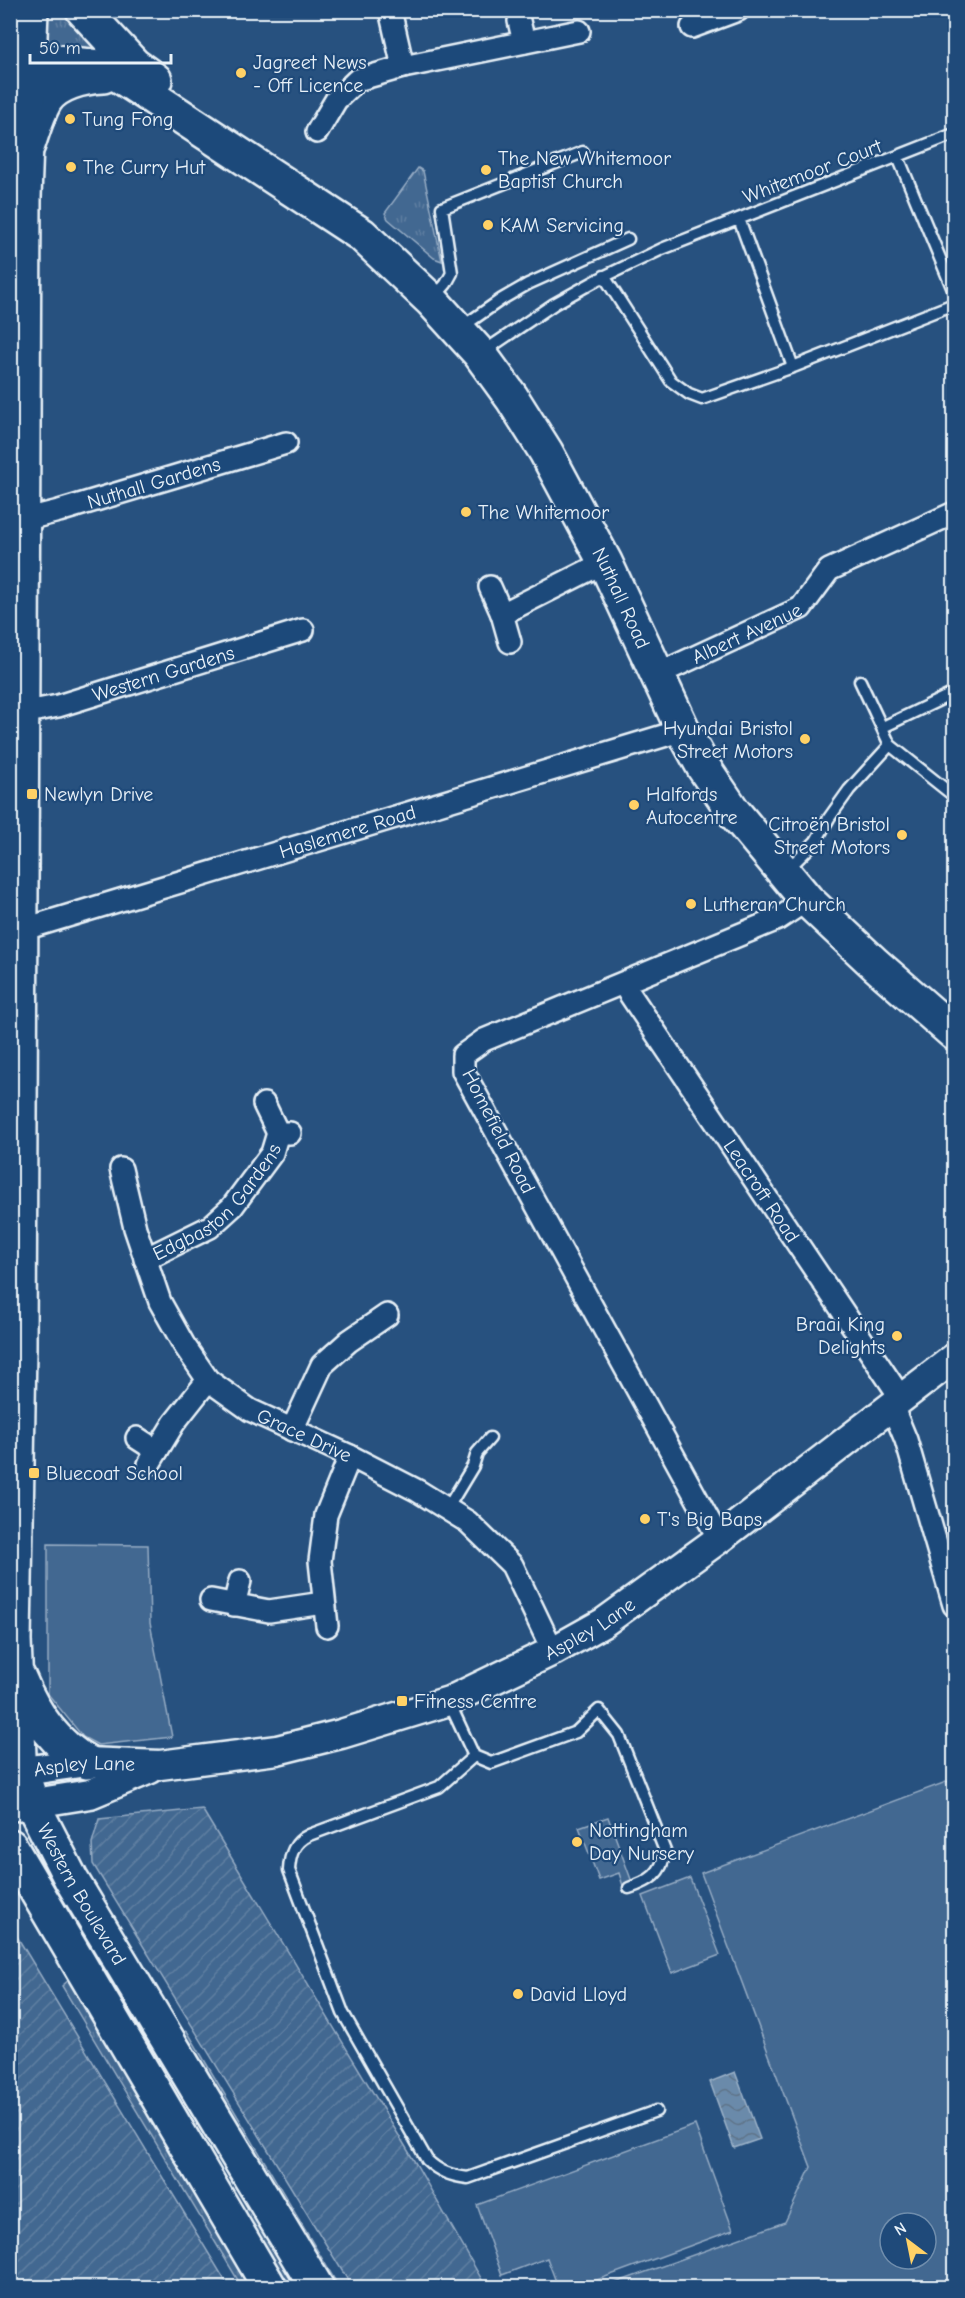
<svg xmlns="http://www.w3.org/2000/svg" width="965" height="2298" font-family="'Comic Neue',sans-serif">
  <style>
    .grass { fill: url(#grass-tufts); stroke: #96acc4; stroke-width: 1.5 }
    .park { fill: #436891; stroke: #96acc4; stroke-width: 1.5; fill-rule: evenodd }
    .garden { fill: url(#garden-furrows); stroke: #96acc4; stroke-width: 1.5 }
    .water { fill: url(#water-waves); stroke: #9db3c9; stroke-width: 1.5 }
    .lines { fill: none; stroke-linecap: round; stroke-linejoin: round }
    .lane-casing { stroke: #e8f1f8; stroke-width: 15 }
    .street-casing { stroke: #e8f1f8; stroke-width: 26 }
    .secondary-casing { stroke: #e8f1f8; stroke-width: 33 }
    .primary-casing { stroke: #e8f1f8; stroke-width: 38 }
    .highway-casing { stroke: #e8f1f8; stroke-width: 38 }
    .lane { stroke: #1f4a7a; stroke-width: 10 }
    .street { stroke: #1f4a7a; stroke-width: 21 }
    .secondary { stroke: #1f4a7a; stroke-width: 28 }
    .primary { stroke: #1f4a7a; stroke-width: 33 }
    .highway { stroke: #1f4a7a; stroke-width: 33 }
    .poi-dot { fill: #ffd166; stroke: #1f4a7a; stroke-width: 2 }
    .labels { text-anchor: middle; stroke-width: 4.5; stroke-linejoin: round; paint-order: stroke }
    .poi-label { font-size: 20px; fill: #e8f1f8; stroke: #1f4a7a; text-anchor: start }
    .street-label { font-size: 20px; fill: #e8f1f8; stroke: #1f4a7a }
  </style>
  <defs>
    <pattern id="grass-tufts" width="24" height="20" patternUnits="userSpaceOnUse" patternTransform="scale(1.5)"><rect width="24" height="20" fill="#436891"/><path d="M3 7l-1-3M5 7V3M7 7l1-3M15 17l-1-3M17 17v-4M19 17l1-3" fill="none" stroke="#5e7ea1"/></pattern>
    <pattern id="garden-furrows" width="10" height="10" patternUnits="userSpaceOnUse" patternTransform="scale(1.5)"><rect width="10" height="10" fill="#436891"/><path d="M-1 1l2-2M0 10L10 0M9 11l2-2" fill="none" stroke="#5e7ea1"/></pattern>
    <pattern id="water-waves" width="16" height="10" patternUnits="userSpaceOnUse" patternTransform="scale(1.5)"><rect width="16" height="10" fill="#6b8aaa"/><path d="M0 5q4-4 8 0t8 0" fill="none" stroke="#5e7388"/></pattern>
  </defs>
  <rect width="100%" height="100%" fill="#27517f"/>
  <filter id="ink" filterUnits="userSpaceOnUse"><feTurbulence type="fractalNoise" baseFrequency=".0167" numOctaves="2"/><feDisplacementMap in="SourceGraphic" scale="12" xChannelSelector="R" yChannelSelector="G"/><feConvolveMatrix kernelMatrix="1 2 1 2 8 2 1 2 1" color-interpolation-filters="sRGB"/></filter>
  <g filter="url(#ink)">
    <path class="grass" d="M 49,11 L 69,11 L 101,48 L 47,44 Z
      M 418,168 L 423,171 L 442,261 L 434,258 L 388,219 L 385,213 Z
      M 47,1857 L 219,2145 L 208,2152 L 191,2127 L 118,1990 L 41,1860 Z
      M 69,1980 L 253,2287 L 242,2287 L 62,1986 Z
      M 187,2031 L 339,2287 L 329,2287 L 178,2036 Z
      M 253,2208 L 303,2287 L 285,2287 L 244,2215 L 247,2209 Z"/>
    <path class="park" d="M 48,1544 L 148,1545 L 150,1623 L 172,1737 L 98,1745 L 83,1737 L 48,1694 Z
      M 954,1779 L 954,2287 L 604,2287 L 785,2222 L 811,2167 L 701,1873 ZM 890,2223 L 926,2223 L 926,2259 L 890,2259 Z
      M 608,1817 L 632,1882 L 623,1886 L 619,1873 L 599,1880 L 579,1827 Z
      M 690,1878 L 720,1955 L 672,1973 L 643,1896 Z
      M 695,2125 L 733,2230 L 578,2287 L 558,2287 L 547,2258 L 502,2275 L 477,2205 Z"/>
    <path class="garden" d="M 202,1809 L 416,2164 L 486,2287 L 352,2287 L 93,1864 L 92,1843 L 99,1819 Z
      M 10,1925 L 229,2287 L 11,2287 Z"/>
    <path class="water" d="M 735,2072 L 760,2139 L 734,2148 L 710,2082 Z"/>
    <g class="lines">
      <g class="lane-casing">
        <path id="lane" d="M 898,157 L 954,292
          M 739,219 L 793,367
          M 604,276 L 671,381 L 689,394 L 702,399 L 793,367 L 954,304
          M 434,298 L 446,284 L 452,273 L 442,208 L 583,152
          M 462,327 L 502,299 L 528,284 L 628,239
          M 483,352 L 554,304 L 599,279 L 662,249 L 954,134
          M 860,681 L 890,745 L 954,796
          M 883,727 L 954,693
          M 786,871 L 816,841 L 829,818 L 849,790 L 890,745
          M 447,1509 L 473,1466 L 477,1453 L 490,1438
          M 449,1702 L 474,1756 L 491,1763 L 576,1732 L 599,1710 L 619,1735 L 665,1851 C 662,1874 650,1881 629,1888
          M 474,1756 L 439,1787 L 309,1835 C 294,1842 290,1854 289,1870 L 343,2013 L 427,2160 C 439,2172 452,2176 468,2178 L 656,2111"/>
      </g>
      <g class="street-casing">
        <g id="street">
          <path d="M 390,10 L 403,67"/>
          <path d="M 519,21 L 524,42"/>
          <path d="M 692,27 L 738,10"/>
          <path d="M 317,132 L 336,100 L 357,80 L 403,67 L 579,31"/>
          <path id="s1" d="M 23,520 L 59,511 L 286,443"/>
          <path d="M 490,587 L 502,614 L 605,562"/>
          <path d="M 502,614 L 510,642"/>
          <path id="s2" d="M 656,675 L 801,608 L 829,570 L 954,513"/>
          <path id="s3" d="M 22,713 L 58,706 L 303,630"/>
          <path id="s4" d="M 11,930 L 21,930 L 51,921 L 683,730"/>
          <path id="s5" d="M 623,984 L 901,1398"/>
          <path d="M 264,1104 L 278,1133 L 290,1133"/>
          <path id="s6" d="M 121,1169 L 135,1228 L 160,1302 L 184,1345 L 208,1380 L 250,1410 L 350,1456 L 418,1491 L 468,1522 L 512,1565 L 553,1651"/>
          <path id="s7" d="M 145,1259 L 210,1227 L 232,1207 L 272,1153 L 278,1133"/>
          <path d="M 892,1406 L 906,1440 L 954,1605"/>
          <path d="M 292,1430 L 322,1365 L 349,1341 L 387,1315"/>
          <path d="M 137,1438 L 157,1451"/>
          <path d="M 149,1464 L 174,1423 L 208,1380"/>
          <path d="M 719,1539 L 463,1071 L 463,1055 L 484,1040 L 778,919 L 807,900"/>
          <path d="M 211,1600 L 269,1611 L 323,1603"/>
          <path d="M 234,1605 L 240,1581"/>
          <path d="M 327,1626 L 320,1561 L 326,1515 L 350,1456"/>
        </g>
      </g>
      <g class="secondary-casing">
        <g id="secondary">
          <path id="s8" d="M 10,1773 L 87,1762 L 160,1765 L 277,1750 L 341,1734 L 449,1701 L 553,1651 L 603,1623 L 719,1539 L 954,1358"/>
          <path d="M 10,1807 L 90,1794 L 150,1769"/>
        </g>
      </g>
      <g class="primary-casing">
        <g id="primary">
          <path d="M 83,10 L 134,65 L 155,80"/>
          <path id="s9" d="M 30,59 L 98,67 L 120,76 L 362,235 L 432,301 L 480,354 L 512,398 L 546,452 L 605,562 L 683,730 L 704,768 L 733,811 L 807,900 L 875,964 L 954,1033"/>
          <path d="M 28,145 C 33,131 37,115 45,101 C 56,83 84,77 103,76"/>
        </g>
      </g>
      <g class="highway-casing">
        <g id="highway">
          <path id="s10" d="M 31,10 L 24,197 L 19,1348 L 14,1640 L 19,1756 L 21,1771 L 32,1803 L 71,1879 L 317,2288"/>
          <path d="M 19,1678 C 33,1712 55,1745 87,1762"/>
          <path d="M 10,1846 L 270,2288"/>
        </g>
      </g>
      <use href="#lane" class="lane"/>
      <use href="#street" class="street"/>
      <use href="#secondary" class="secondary"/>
      <use href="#primary" class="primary"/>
      <use href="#highway" class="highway"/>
    </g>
  </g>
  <g class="poi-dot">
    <circle cx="241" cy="73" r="6"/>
    <circle cx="70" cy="119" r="6"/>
    <circle cx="71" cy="167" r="6"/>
    <circle cx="486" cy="170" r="6"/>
    <circle cx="488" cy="225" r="6"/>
    <circle cx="466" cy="512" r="6"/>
    <circle cx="805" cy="739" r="6"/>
    <rect x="26" y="788" width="12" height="12" rx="3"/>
    <circle cx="634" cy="805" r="6"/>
    <circle cx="902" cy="835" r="6"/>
    <circle cx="691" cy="904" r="6"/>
    <circle cx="897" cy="1336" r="6"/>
    <rect x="28" y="1467" width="12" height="12" rx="3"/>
    <circle cx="645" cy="1519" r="6"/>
    <rect x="396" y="1695" width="12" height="12" rx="3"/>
    <circle cx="577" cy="1842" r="6"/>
    <circle cx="518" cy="1994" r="6"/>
  </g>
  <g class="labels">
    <g class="poi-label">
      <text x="253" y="69">Jagreet News<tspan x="253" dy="23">- Off Licence</tspan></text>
      <text x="82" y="126">Tung Fong</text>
      <text x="498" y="165">The New Whitemoor<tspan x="498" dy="23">Baptist Church</tspan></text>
      <text x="83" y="174">The Curry Hut</text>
      <text x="500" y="232">KAM Servicing</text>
      <text x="478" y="519">The Whitemoor</text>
      <text x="793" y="735" text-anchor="end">Hyundai Bristol<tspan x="793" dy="23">Street Motors</tspan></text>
      <text x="44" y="801">Newlyn Drive</text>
      <text x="646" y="801">Halfords<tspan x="646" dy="23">Autocentre</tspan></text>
      <text x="890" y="831" text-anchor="end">Citroën Bristol<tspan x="890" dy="23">Street Motors</tspan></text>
      <text x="703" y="911">Lutheran Church</text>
      <text x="885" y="1331" text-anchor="end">Braai King<tspan x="885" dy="23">Delights</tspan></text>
      <text x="46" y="1480">Bluecoat School</text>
      <text x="657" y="1526">T's Big Baps</text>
      <text x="414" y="1708">Fitness Centre</text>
      <text x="589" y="1837">Nottingham<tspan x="589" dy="23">Day Nursery</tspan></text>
      <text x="530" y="2001">David Lloyd</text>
    </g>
    <g class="street-label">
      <text transform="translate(812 171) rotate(-21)" y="7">Whitemoor Court</text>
      <text dy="7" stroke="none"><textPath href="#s1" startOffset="136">Nuthall Gardens</textPath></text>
      <text dy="7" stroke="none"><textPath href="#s9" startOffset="832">Nuthall Road</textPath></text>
      <text dy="7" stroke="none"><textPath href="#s2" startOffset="100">Albert Avenue</textPath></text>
      <text dy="7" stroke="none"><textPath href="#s3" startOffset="147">Western Gardens</textPath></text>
      <text dy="7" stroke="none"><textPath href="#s4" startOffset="351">Haslemere Road</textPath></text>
      <text transform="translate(499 1131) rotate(63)" y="7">Homefield Road</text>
      <text dy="7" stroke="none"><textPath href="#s5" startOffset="249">Leacroft Road</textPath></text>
      <text dy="7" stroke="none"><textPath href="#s7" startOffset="94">Edgbaston Gardens</textPath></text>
      <text dy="7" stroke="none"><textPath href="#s6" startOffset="342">Grace Drive</textPath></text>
      <text dy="7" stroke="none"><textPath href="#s8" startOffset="606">Aspley Lane</textPath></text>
      <text dy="7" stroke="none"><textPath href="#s8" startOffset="75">Aspley Lane</textPath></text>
      <text dy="7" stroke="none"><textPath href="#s10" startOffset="1899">Western Boulevard</textPath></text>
    </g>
  </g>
  <rect width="965" height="2298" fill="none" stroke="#1f4a7a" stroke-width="36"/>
  <rect x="18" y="18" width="929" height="2262" fill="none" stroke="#e8f1f8" stroke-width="2" filter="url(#ink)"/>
  <g transform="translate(908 2241) rotate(328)"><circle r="28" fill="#1f4a7a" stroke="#6f8dac" stroke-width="1.5"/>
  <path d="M0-4.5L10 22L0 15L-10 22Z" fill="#ffd166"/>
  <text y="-9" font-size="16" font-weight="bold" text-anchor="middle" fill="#e8f1f8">N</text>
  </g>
  <path d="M30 54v9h141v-9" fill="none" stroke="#e8f1f8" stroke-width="3"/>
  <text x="39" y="54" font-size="18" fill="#e8f1f8" stroke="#1f4a7a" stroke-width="4.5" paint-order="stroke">50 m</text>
</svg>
